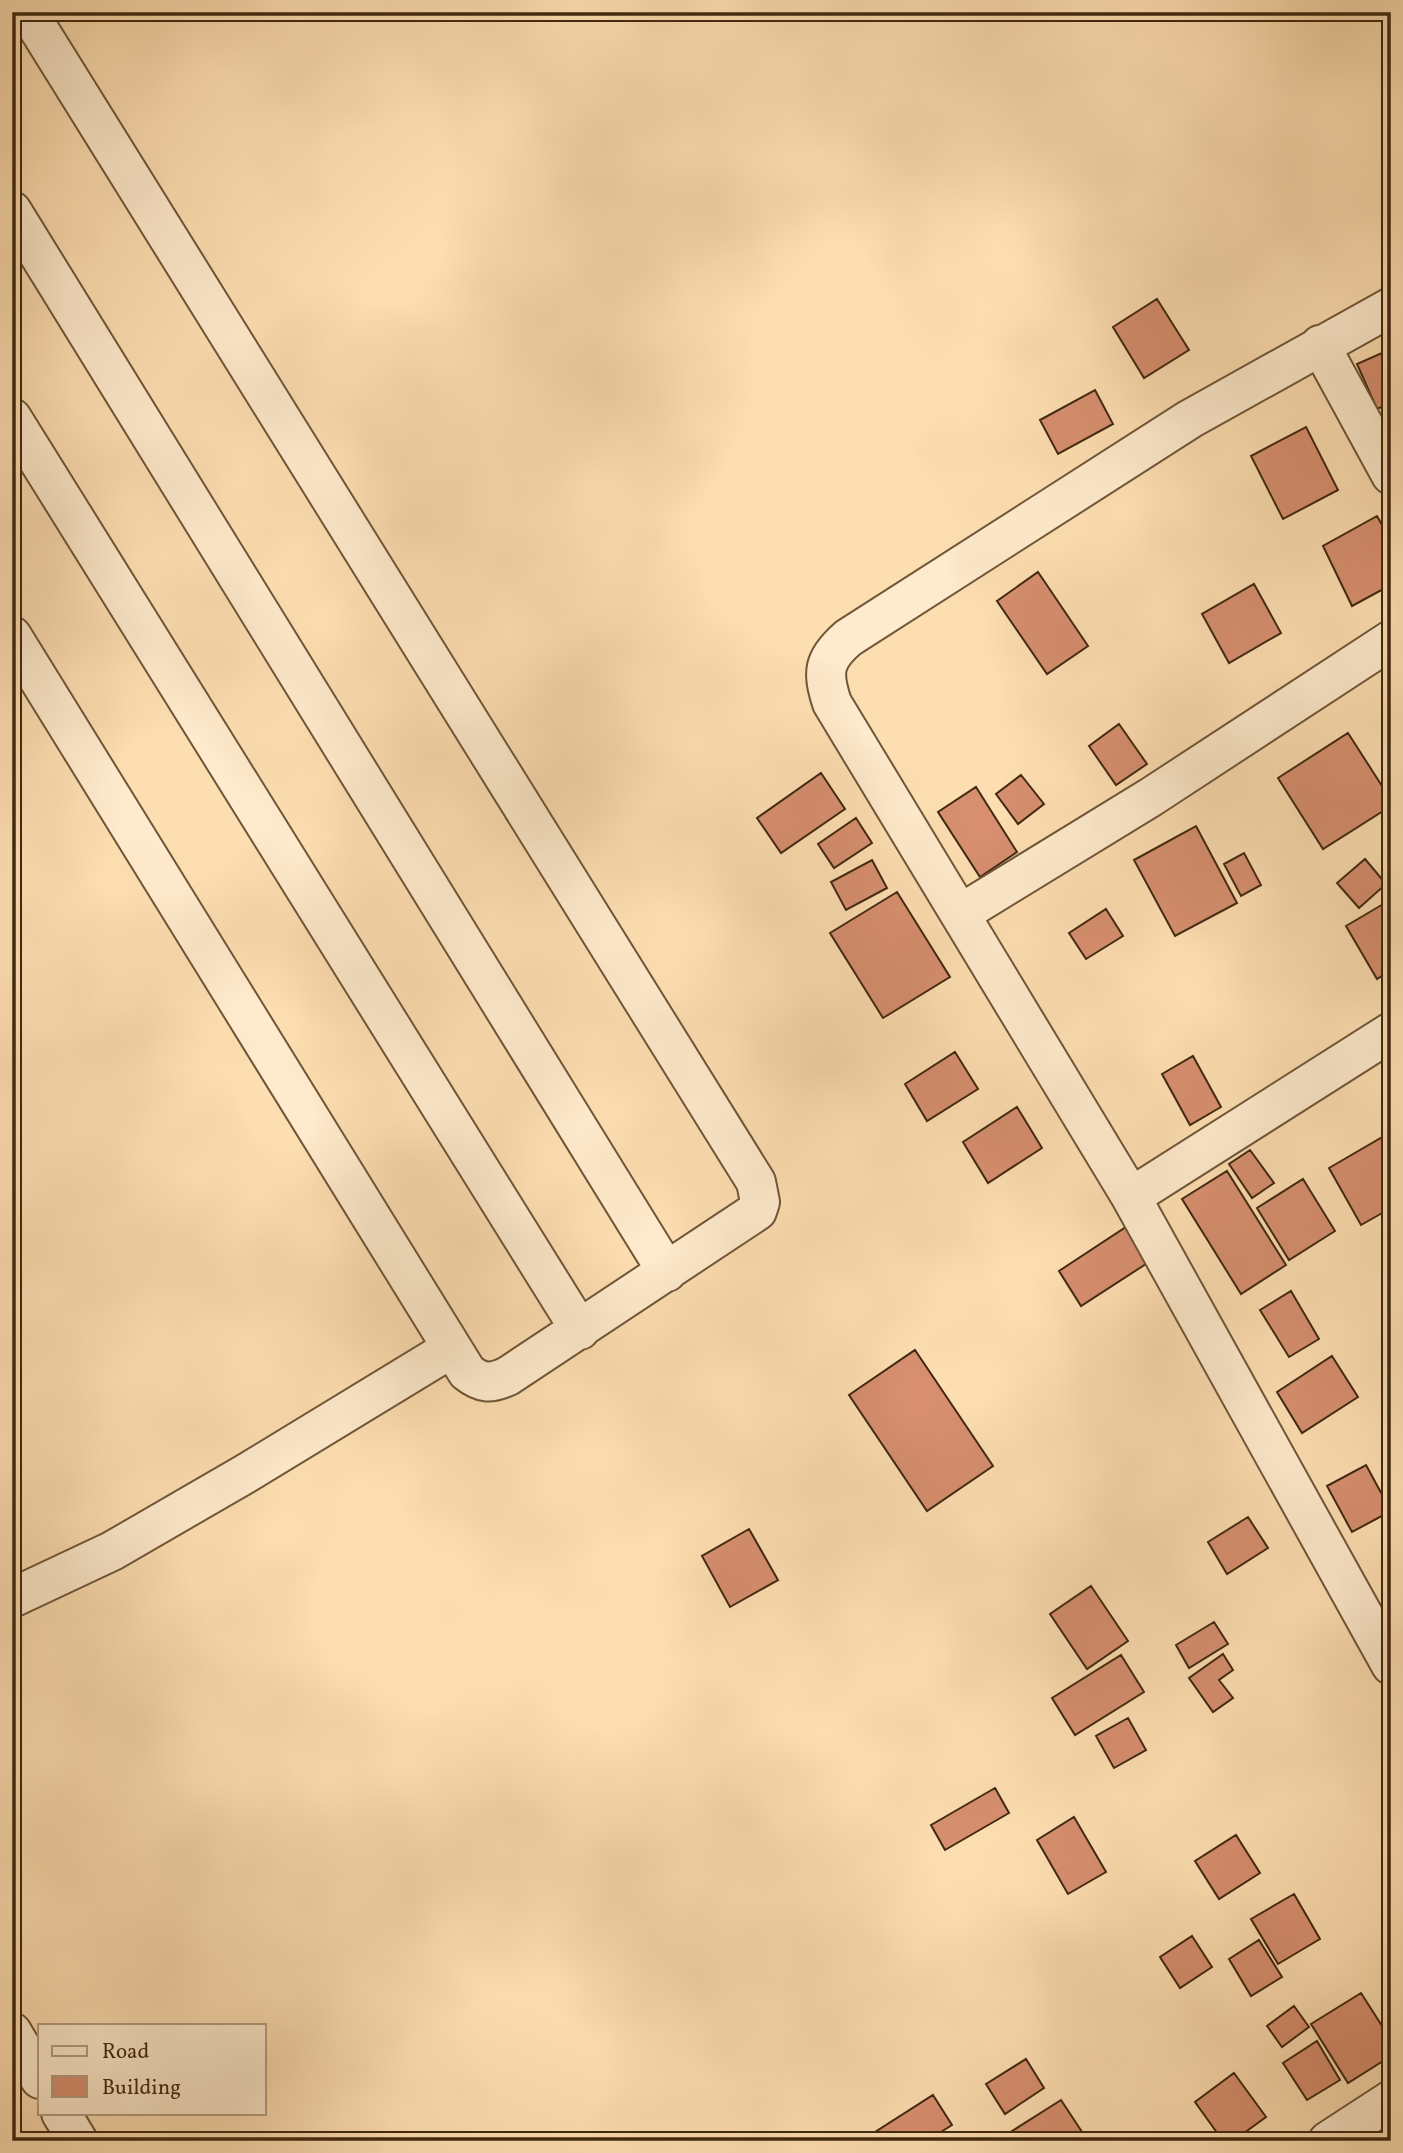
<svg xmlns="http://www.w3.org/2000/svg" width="1403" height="2153" font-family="Vollkorn,serif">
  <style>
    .building { fill: #d78f6f; stroke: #402810; stroke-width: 2 }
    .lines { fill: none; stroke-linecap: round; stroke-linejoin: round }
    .minor-casing { stroke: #6f5638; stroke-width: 42 }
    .tertiary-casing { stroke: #6f5638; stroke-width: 42 }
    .minor { stroke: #feeacc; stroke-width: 38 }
    .tertiary { stroke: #feeacc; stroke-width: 38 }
  </style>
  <rect width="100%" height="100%" fill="#fddeb1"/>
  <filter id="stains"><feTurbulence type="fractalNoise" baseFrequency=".00286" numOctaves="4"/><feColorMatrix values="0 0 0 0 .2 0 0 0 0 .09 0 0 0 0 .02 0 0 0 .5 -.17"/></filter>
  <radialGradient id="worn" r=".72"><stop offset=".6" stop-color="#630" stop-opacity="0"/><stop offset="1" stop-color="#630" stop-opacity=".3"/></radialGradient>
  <path class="building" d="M 1157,299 L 1189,350 L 1144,378 L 1113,327 Z
    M 1391,349 L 1391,403 L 1377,409 L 1357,364 Z
    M 1095,390 L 1113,424 L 1058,454 L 1040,420 Z
    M 1306,427 L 1338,490 L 1283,519 L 1251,456 Z
    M 1377,516 L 1391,541 L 1391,585 L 1352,606 L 1323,546 Z
    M 1038,572 L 1088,646 L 1047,674 L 997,601 Z
    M 1254,584 L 1281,633 L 1229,663 L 1202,614 Z
    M 1119,724 L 1147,764 L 1116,785 L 1089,746 Z
    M 1348,733 L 1391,800 L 1391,806 L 1323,849 L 1278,778 Z
    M 821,773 L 845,809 L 781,853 L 757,818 Z
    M 1021,775 L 1044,804 L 1018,824 L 996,794 Z
    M 976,787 L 1017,852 L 980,877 L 938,812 Z
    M 856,818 L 872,843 L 834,868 L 818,844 Z
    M 1196,826 L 1237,903 L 1175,936 L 1134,860 Z
    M 1244,853 L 1261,885 L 1241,896 L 1224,864 Z
    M 1365,859 L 1386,884 L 1359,908 L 1337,883 Z
    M 872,860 L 887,888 L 846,910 L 831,882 Z
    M 897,892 L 950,977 L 883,1018 L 830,933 Z
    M 1385,903 L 1391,912 L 1391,970 L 1377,979 L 1346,926 Z
    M 1106,909 L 1123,936 L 1086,959 L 1069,933 Z
    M 955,1052 L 978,1089 L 927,1121 L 905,1084 Z
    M 1193,1056 L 1221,1107 L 1190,1125 L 1162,1074 Z
    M 1017,1107 L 1042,1148 L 988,1183 L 963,1142 Z
    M 1391,1132 L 1391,1208 L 1361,1225 L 1329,1168 Z
    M 1250,1150 L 1274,1183 L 1252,1198 L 1229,1164 Z
    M 1227,1171 L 1286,1265 L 1241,1294 L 1182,1199 Z
    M 1303,1179 L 1335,1231 L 1289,1260 L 1257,1208 Z
    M 1126,1227 L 1149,1262 L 1081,1306 L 1059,1271 Z
    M 1291,1291 L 1319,1339 L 1289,1357 L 1260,1310 Z
    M 915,1350 L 993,1466 L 927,1511 L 849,1395 Z
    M 1332,1356 L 1358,1397 L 1302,1433 L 1277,1392 Z
    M 1366,1465 L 1391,1511 L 1352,1532 L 1327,1486 Z
    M 1248,1517 L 1268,1548 L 1227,1574 L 1208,1542 Z
    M 749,1529 L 778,1580 L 730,1607 L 702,1556 Z
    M 1091,1586 L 1128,1641 L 1087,1669 L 1050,1614 Z
    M 1214,1622 L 1228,1644 L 1189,1668 L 1176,1645 Z
    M 1223,1654 L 1233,1670 L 1219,1680 L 1233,1698 L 1213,1712 L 1189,1678 Z
    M 1121,1655 L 1144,1692 L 1075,1735 L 1052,1698 Z
    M 1128,1718 L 1146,1750 L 1114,1768 L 1096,1736 Z
    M 995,1788 L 1009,1813 L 945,1850 L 931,1825 Z
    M 1074,1817 L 1106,1872 L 1068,1894 L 1037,1840 Z
    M 1236,1835 L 1260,1873 L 1219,1899 L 1195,1861 Z
    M 1294,1894 L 1320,1939 L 1278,1964 L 1251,1919 Z
    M 1192,1936 L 1212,1967 L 1180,1988 L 1160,1957 Z
    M 1259,1940 L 1282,1977 L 1251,1996 L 1229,1959 Z
    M 1361,1993 L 1391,2040 L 1391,2056 L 1348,2083 L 1311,2024 Z
    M 1294,2006 L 1309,2027 L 1282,2047 L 1267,2026 Z
    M 1317,2041 L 1340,2080 L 1307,2100 L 1283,2063 Z
    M 1026,2059 L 1044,2088 L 1005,2114 L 986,2084 Z
    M 1234,2073 L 1266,2117 L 1233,2141 L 1223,2141 L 1195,2102 Z
    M 933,2095 L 952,2125 L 933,2137 L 935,2141 L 861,2141 Z
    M 1061,2100 L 1088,2141 L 1014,2141 L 1009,2133 Z"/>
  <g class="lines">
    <g class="minor-casing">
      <path id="minor" d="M 12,211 L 667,1272
        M 1391,307 L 1190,419 L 848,638 C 823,660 822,672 832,703 L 1131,1197 L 1391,1665
        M 1320,345 L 1391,475
        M 12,418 L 580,1330
        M 12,636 L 467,1372 C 482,1384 491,1384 508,1376 L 757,1211 L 760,1202 L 756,1182 L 28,12
        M 960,914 L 1151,797 L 1391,640
        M 1131,1197 L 1391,1032
        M 12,1598 L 112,1551 L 245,1474 L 452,1348
        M 12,2032 L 40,2079
        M 61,2113 L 78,2141"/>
    </g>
    <g class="tertiary-casing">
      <path id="tertiary" d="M 1328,2141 L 1391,2100"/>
    </g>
    <use href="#minor" class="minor"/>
    <use href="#tertiary" class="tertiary"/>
  </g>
  <rect width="1403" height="2153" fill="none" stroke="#fddeb1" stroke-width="42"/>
  <rect x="14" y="14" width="1375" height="2125" fill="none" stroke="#402810" stroke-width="3.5"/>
  <rect x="21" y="21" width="1361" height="2111" fill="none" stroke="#402810" stroke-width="2"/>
  <rect x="38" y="2024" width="228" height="91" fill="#feeacc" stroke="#b29c81" stroke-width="2"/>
  <rect x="52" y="2046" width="35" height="10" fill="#feeacc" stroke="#b29c81" stroke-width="2"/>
  <text x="102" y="2058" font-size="21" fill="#402810">Road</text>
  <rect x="52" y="2076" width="35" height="21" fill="#d78f6f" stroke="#b29c81" stroke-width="2"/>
  <text x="102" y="2094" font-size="21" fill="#402810">Building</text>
  <rect width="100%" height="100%" filter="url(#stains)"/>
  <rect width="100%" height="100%" fill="url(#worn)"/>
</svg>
